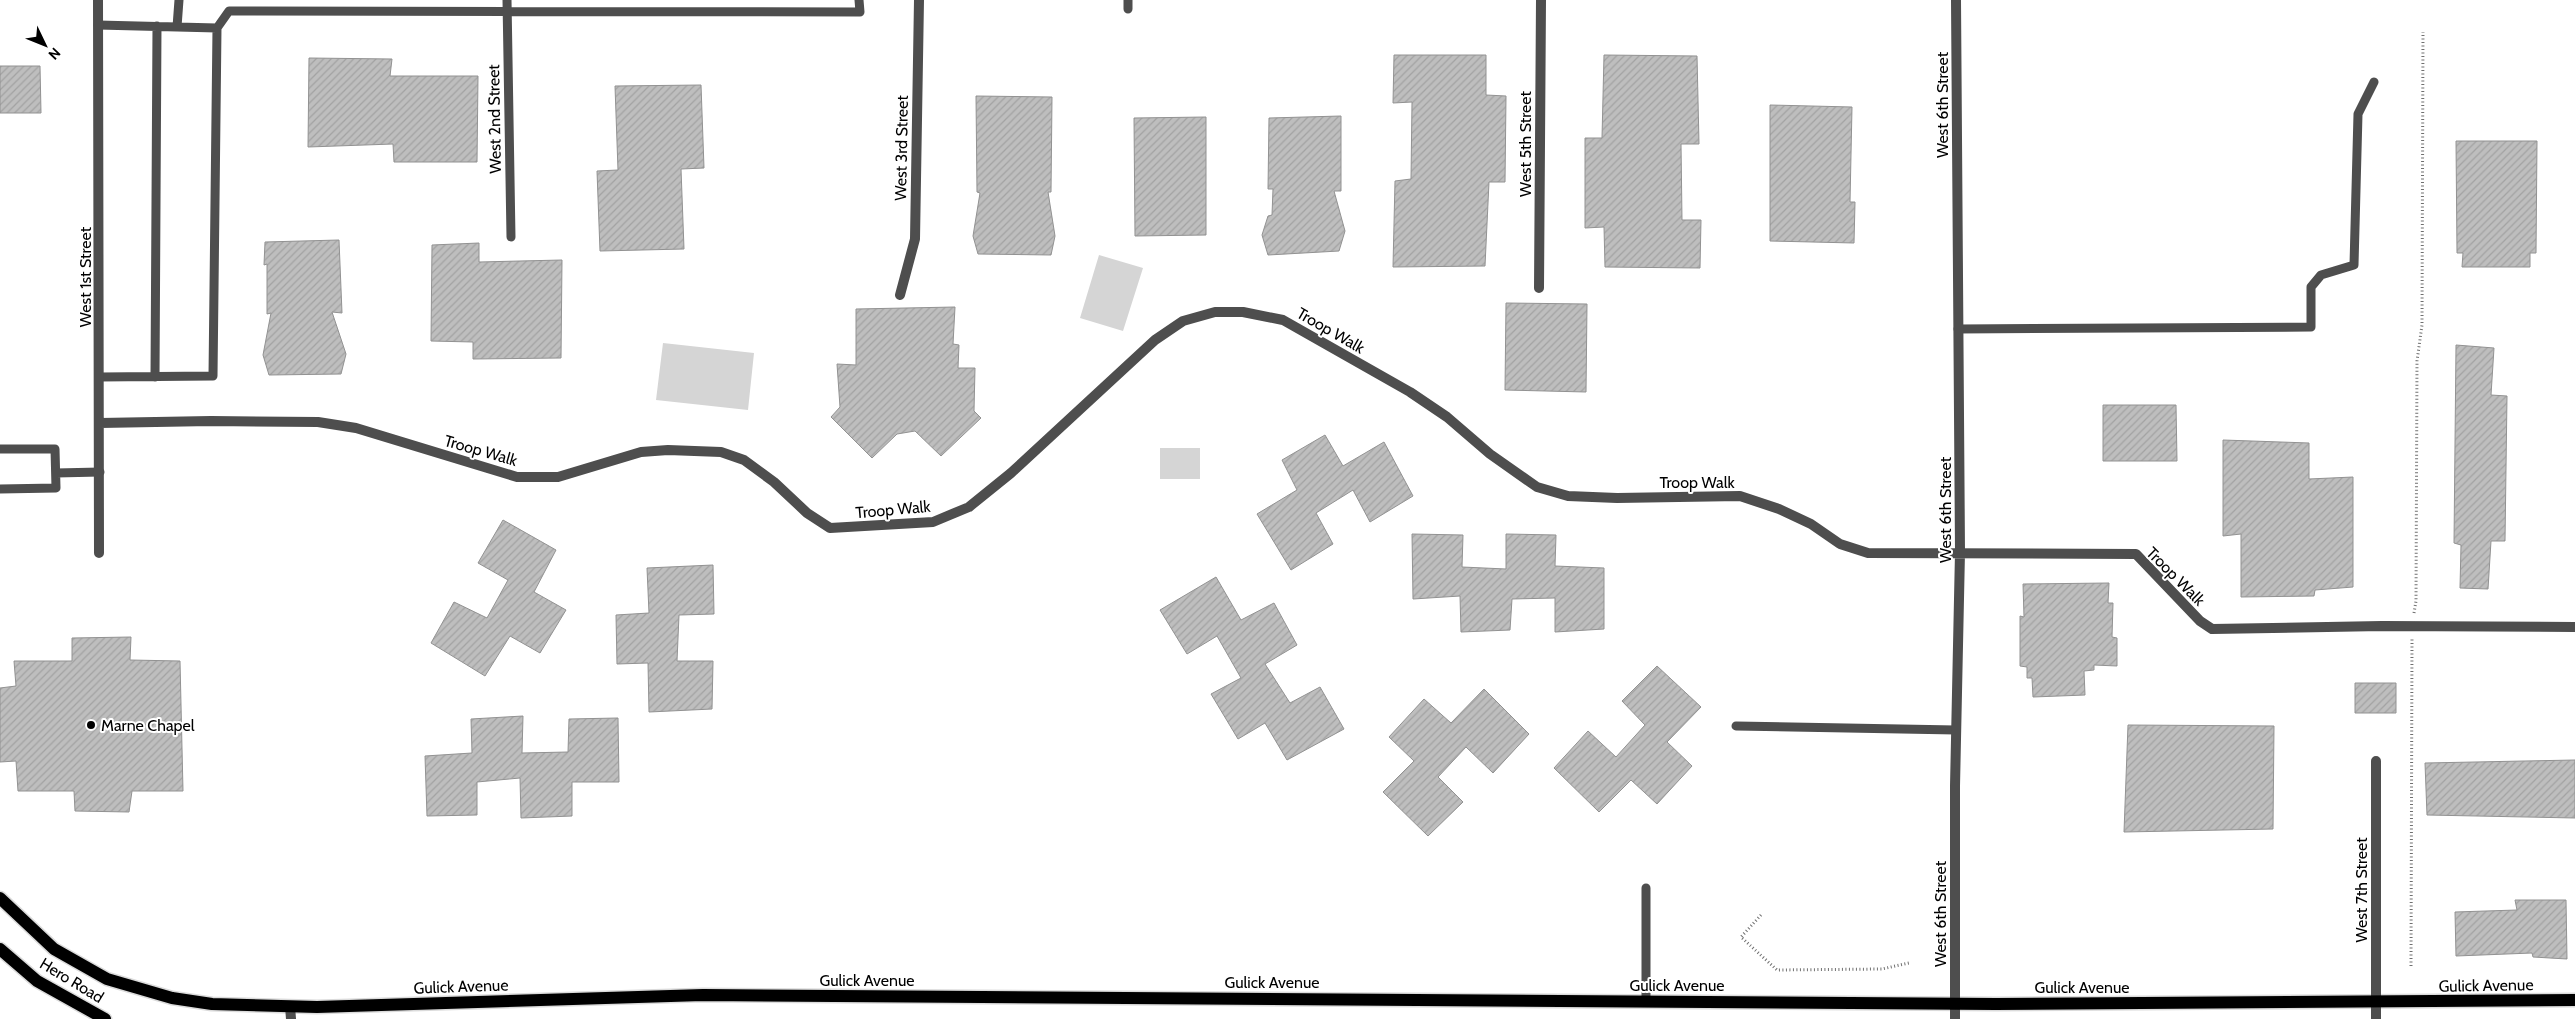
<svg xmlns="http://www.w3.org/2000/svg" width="2575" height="1019" font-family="Cabin,sans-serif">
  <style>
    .park { fill: #d5d5d5 }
    .building { fill: url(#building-hatch); stroke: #929292 }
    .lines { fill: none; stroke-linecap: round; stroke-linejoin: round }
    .primary-casing { stroke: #dbdbdb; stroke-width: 15 }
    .path { stroke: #707070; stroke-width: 3; stroke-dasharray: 1 2.5; stroke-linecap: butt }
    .lane { stroke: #4e4e4e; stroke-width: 9 }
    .street { stroke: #4e4e4e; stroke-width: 10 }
    .primary { stroke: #000; stroke-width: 12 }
    .poi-dot { fill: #000; stroke: #fff; stroke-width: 2 }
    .labels { text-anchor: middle; stroke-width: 4; stroke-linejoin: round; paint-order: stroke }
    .street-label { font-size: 16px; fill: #000; stroke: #fff }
    .poi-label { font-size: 16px; fill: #000; stroke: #fff; text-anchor: start }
  </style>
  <defs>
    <pattern id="building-hatch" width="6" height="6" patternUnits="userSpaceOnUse" patternTransform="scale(1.25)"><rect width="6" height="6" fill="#bebebe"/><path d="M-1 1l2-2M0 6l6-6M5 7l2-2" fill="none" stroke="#a2a2a2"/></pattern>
  </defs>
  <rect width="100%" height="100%" fill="#fff"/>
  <path class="park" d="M 1099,255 L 1143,268 L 1123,331 L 1080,318 Z
    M 663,343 L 754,353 L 748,410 L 656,400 Z
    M 1160,448 L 1200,448 L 1200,479 L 1160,479 Z"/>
  <path class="building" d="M 1394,55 L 1486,55 L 1486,95 L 1506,96 L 1505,182 L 1489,182 L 1485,266 L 1393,267 L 1395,181 L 1411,179 L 1412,102 L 1393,103 Z
    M 1604,55 L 1697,56 L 1699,144 L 1681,144 L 1682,220 L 1701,220 L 1700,268 L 1605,267 L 1604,227 L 1585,228 L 1585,138 L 1602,138 Z
    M 309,58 L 392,59 L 390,76 L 478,76 L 477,162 L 394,162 L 393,144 L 308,147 Z
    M 0,66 L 40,66 L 41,113 L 0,113 Z
    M 701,85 L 704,168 L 681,169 L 684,249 L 600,251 L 597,171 L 618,170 L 615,86 Z
    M 976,96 L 1052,97 L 1051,192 L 1048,192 L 1055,236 L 1051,255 L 978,254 L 973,236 L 980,193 L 977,192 Z
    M 1770,105 L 1852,107 L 1850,202 L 1855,202 L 1854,243 L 1770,241 Z
    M 1341,116 L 1341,191 L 1334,191 L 1345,231 L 1339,251 L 1268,255 L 1262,235 L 1268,216 L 1272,215 L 1273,189 L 1268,189 L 1269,118 Z
    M 1206,117 L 1206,235 L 1135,236 L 1134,118 Z
    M 2456,141 L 2537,141 L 2536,253 L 2530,253 L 2530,267 L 2462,267 L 2463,253 L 2457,253 Z
    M 339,240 L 342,313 L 332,312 L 346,354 L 341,374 L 269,375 L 263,355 L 271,313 L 267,314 L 267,264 L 264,265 L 265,242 Z
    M 479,243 L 479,262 L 562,260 L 561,358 L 473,359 L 473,342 L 431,341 L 432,245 Z
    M 1506,303 L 1587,304 L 1586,392 L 1505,390 Z
    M 955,307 L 953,344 L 959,345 L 958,368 L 975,368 L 974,411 L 981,418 L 941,456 L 915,431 L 897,434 L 872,458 L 831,417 L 840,407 L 837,364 L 856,365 L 856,309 Z
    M 2456,345 L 2494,348 L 2491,395 L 2507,396 L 2505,541 L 2491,541 L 2488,589 L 2460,588 L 2461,545 L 2454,543 Z
    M 2103,405 L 2176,405 L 2177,461 L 2103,461 Z
    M 1325,435 L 1343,466 L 1384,442 L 1413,496 L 1370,522 L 1353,490 L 1316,513 L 1333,544 L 1291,570 L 1257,514 L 1297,490 L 1282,460 Z
    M 2223,440 L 2309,443 L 2309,479 L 2353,477 L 2353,587 L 2315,590 L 2314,596 L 2241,597 L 2241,534 L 2223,536 Z
    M 503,520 L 556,550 L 534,592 L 566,610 L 540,653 L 510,636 L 485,676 L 431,643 L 454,602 L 487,618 L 508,580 L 478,563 Z
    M 1412,534 L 1463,535 L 1462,567 L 1506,569 L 1506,534 L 1556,535 L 1555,566 L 1604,568 L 1604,629 L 1555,632 L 1555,598 L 1512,599 L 1510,630 L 1461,632 L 1460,596 L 1413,599 Z
    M 713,565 L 714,614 L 679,615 L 677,661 L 713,661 L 712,709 L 649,712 L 648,663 L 617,664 L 616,615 L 649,613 L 647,568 Z
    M 1216,577 L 1241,620 L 1274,603 L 1297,645 L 1265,664 L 1290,703 L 1320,687 L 1344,729 L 1287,760 L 1265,723 L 1238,739 L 1211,694 L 1241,678 L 1217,636 L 1187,654 L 1160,610 Z
    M 2109,583 L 2108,603 L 2113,603 L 2112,637 L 2117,638 L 2117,666 L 2094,665 L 2094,670 L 2084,671 L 2085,695 L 2033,697 L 2032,678 L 2027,678 L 2027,667 L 2020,666 L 2020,616 L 2024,617 L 2023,584 Z
    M 131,637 L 130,660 L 180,661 L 183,791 L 132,791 L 129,812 L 75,811 L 74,791 L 18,791 L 16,761 L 0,762 L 0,688 L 16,686 L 14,661 L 72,661 L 72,638 Z
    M 1657,666 L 1701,707 L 1667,742 L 1692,766 L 1657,804 L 1631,780 L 1599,812 L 1554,768 L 1588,731 L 1616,757 L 1645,725 L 1622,701 Z
    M 2355,683 L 2396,683 L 2396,713 L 2355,713 Z
    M 1484,689 L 1529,734 L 1493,773 L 1466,747 L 1438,777 L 1463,802 L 1428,836 L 1383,792 L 1414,761 L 1389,737 L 1424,699 L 1451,723 Z
    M 523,716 L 522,753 L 568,752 L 569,719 L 618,718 L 619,782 L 572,782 L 572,816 L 521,818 L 520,778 L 477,782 L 477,815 L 427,816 L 425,756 L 472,753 L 471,719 Z
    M 2128,725 L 2274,726 L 2273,829 L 2124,832 Z
    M 2575,760 L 2575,818 L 2427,815 L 2425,763 Z
    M 2515,900 L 2566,900 L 2567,959 L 2533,957 L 2532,953 L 2456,956 L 2455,912 L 2517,910 Z"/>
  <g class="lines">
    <g class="primary-casing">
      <path id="primary" d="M 0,898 L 54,949 L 107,979 L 172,998 L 212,1004 L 317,1007 L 703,995 L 1996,1004 L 2575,1000
        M 0,949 L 37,981 L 105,1019"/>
    </g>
    <path class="path" d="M 2414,613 L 2416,601 L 2417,361 L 2422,325 L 2423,32
      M 1761,915 L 1741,937 L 1777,970 L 1882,969 L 1909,963
      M 2411,966 L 2412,639"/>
    <path class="lane" d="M 507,0 L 511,237
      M 1128,9 L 1128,0
      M 98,25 L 217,28 L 213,376 L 100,377
      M 177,27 L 179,0
      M 217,28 L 229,11 L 860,12 L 859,0
      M 1958,329 L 2311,327 L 2311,287 L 2321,275 L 2354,265 L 2358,114 L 2374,82
      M 155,377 L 157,26
      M 0,449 L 55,449 L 56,488 L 0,489
      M 56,473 L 100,472
      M 1736,726 L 1956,730
      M 1646,888 L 1646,1001"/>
    <path class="street" d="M 98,0 L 99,553
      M 1539,288 L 1541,0
      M 900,295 L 915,239 L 919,0
      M 100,423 L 211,421 L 318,422 L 356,428 L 517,477 L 558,477 L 641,452 L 668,450 L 721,452 L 744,460 L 774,482 L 807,513 L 830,528 L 933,522 L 969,507 L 1011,473 L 1155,340 L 1183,321 L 1215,312 L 1243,312 L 1283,320 L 1410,392 L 1447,417 L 1490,454 L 1537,487 L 1568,496 L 1617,498 L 1740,496 L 1779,509 L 1811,524 L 1840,544 L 1868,553 L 2136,554 L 2200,621 L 2212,629 L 2382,626 L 2575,627
      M 2376,761 L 2376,1019
      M 290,1006 L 291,1019
      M 1955,1019 L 1955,786 L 1960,552 L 1956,0"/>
    <use href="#primary" class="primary"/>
  </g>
  <circle class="poi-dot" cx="91" cy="725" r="5"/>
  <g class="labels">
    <g class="street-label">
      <text transform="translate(1942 105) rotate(-90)" y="6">West 6th Street</text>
      <text transform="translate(494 119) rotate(-91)" y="6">West 2nd Street</text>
      <text transform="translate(1525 144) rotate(-90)" y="6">West 5th Street</text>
      <text transform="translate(901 148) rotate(-89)" y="6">West 3rd Street</text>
      <text transform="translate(85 277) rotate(-90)" y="6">West 1st Street</text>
      <text transform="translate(1331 330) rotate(30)" y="6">Troop Walk</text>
      <text transform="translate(481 450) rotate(16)" y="6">Troop Walk</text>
      <text x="1697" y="488">Troop Walk</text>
      <text transform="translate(893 509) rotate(-5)" y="6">Troop Walk</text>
      <text transform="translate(1945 510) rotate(-90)" y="6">West 6th Street</text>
      <text transform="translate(2176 576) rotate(45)" y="6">Troop Walk</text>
      <text transform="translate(2361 890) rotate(-90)" y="6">West 7th Street</text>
      <text transform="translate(1940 914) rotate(-90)" y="6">West 6th Street</text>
      <text transform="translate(72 980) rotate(31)" y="6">Hero Road</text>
      <text x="867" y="986">Gulick Avenue</text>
      <text x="1272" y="988">Gulick Avenue</text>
      <text x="1677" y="991">Gulick Avenue</text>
      <text transform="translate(2486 985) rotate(-1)" y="6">Gulick Avenue</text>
      <text transform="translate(461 986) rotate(-2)" y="6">Gulick Avenue</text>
      <text x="2082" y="993">Gulick Avenue</text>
    </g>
    <g class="poi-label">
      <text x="101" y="731">Marne Chapel</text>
    </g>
  </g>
  <g transform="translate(45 45) rotate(133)" stroke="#ffffff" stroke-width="4" paint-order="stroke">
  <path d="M0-4L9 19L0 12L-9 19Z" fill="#000000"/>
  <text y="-8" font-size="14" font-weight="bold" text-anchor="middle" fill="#000000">N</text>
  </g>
</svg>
